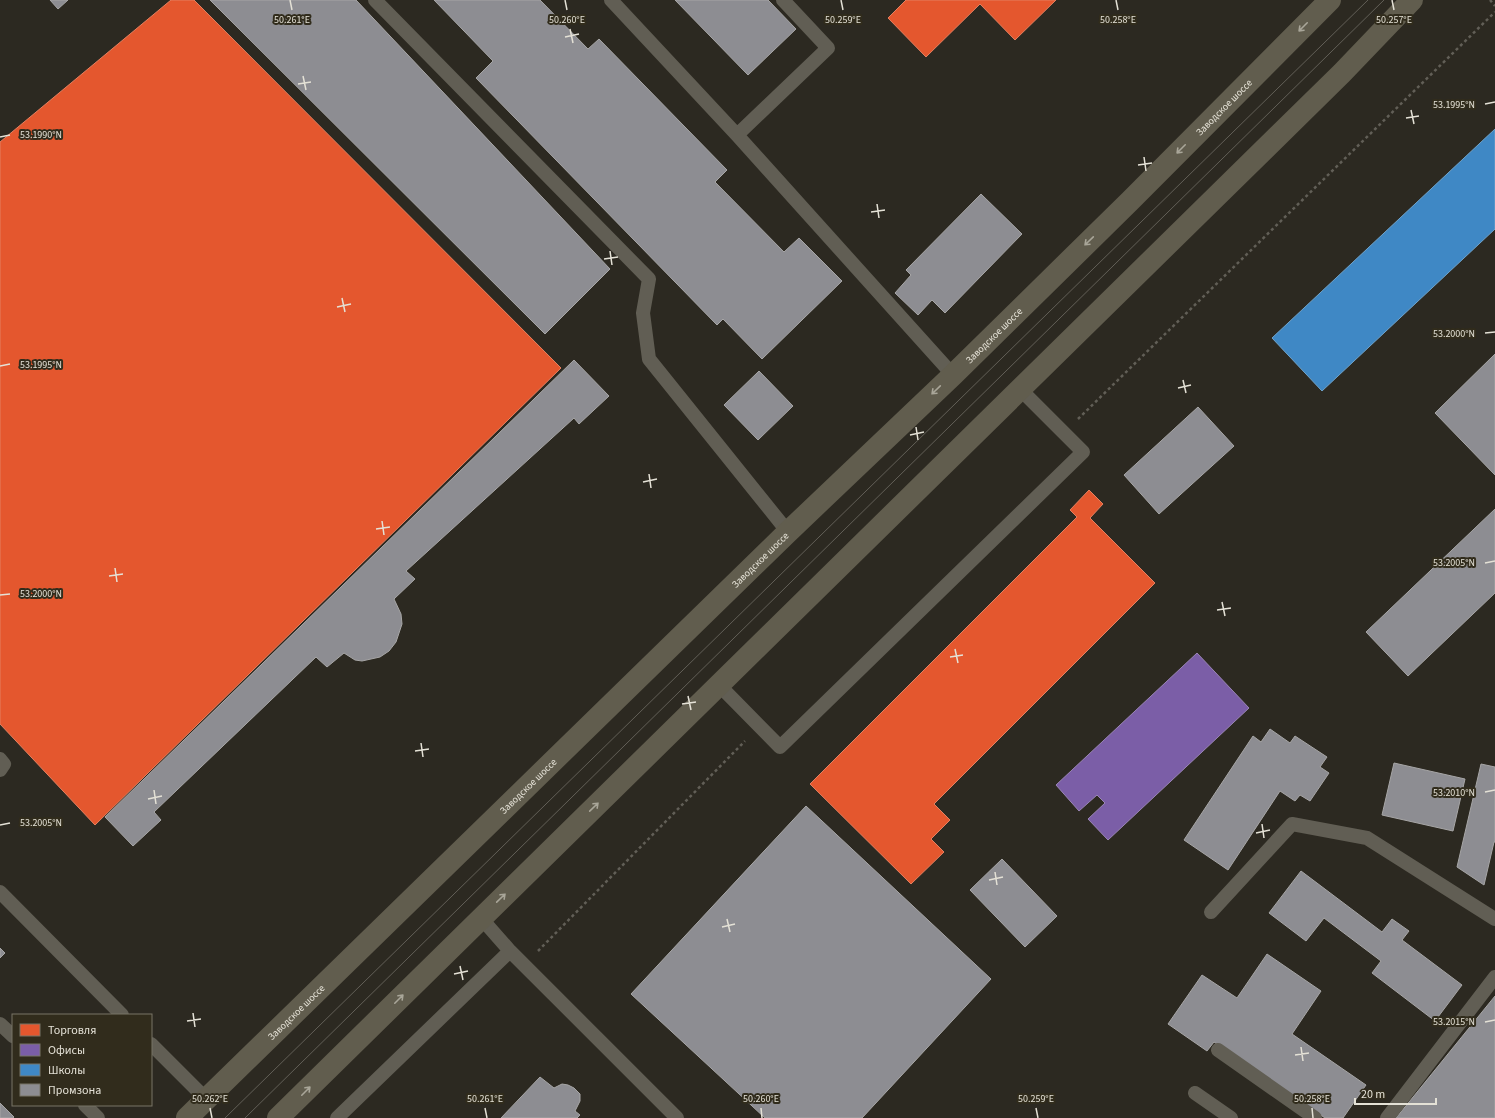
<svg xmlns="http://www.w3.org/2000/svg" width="1495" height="1118" font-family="'Source Sans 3',sans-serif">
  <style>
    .shops { fill: #e4572e; stroke: #e48060 }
    .offices { fill: #7b5ea7; stroke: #9a85b5 }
    .schools { fill: #3f88c5; stroke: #70a3ca }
    .industry { fill: #8d8d92; stroke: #a7a6a6 }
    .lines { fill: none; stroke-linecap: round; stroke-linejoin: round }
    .path { stroke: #625f57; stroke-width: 2.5; stroke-dasharray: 3 3; stroke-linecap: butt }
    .service { stroke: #615e54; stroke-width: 14 }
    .primary { stroke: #615d4e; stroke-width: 22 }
    .tram { stroke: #625f57; stroke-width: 1 }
    .oneway { stroke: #a9a699 }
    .ticks { fill: none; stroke: #e4e1d6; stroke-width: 1.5 }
    .labels { text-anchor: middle; stroke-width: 4; stroke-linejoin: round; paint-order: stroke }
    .street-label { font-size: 10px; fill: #e4e1d6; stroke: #312c1c }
    .ticks-label { font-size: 10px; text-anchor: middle; fill: #e4e1d6; stroke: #312c1c; stroke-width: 4; stroke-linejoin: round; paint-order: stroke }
  </style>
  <rect width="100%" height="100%" fill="#2c2921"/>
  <path class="shops" d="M 171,0 L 194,0 L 561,368 L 95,825 L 0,724 L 0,142 Z
    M 906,0 L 1056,0 L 1015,40 L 980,4 L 926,57 L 888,18 Z
    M 1089,490 L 1103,504 L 1090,518 L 1155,583 L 934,804 L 950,820 L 931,839 L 944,852 L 911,884 L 810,784 L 1077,517 L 1070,510 Z"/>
  <path class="offices" d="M 1197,653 L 1249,708 L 1108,840 L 1088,819 L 1105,803 L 1097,795 L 1079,811 L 1056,785 Z"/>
  <path class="schools" d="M 1495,129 L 1495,229 L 1322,391 L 1272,338 Z"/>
  <path class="industry" d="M 50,0 L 68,0 L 58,9 Z
    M 210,0 L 356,0 L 610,269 L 545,334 Z
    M 434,0 L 540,0 L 588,49 L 599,39 L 727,170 L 715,182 L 784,252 L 799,238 L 842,281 L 762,359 L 723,319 L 717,325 L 476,78 L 493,61 Z
    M 675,0 L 768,0 L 796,29 L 748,75 Z
    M 981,194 L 1022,234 L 945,313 L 932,300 L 918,315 L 895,293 L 911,275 L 906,270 Z
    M 1495,354 L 1495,475 L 1435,413 Z
    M 574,360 L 609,396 L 579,424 L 574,418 L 406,571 L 415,579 L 394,599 L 401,614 L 402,624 L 396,642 L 389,651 L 380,657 L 362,661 L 355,660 L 344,653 L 327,667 L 316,657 L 154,812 L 161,820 L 133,846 L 105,817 Z
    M 759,371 L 793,406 L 758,440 L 724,405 Z
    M 1198,407 L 1234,446 L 1159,514 L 1124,475 Z
    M 1495,509 L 1495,593 L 1408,676 L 1366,632 Z
    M 1270,729 L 1290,743 L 1295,736 L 1327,757 L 1320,767 L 1329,773 L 1310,801 L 1300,795 L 1295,801 L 1280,791 L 1228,870 L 1184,840 L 1253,736 L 1261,742 Z
    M 1394,763 L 1465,779 L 1453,831 L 1382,815 Z
    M 1481,764 L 1495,767 L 1495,842 L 1494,842 L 1484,885 L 1457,867 Z
    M 806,806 L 991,979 L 862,1118 L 765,1118 L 631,994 Z
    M 1002,859 L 1057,916 L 1025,947 L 970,890 Z
    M 1301,871 L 1382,932 L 1392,919 L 1409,931 L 1402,940 L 1462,985 L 1435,1021 L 1372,973 L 1381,961 L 1324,918 L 1306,941 L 1269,913 Z
    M 0,948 L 5,953 L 0,958 Z
    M 1267,954 L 1321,991 L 1292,1034 L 1366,1085 L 1343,1118 L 1325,1118 L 1214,1042 L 1207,1051 L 1168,1024 L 1202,975 L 1237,998 Z
    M 1495,996 L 1495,1118 L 1396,1118 Z
    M 540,1077 L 554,1088 L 562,1084 L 568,1085 L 574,1088 L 580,1094 L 580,1101 L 575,1111 L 580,1115 L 577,1118 L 501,1118 Z
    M 0,1103 L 14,1117 L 13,1118 L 0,1118 Z"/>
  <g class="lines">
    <path class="path" d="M 1490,0 L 1495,6
      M 1078,419 L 1495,12
      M 538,951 L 745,741"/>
    <path class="service" d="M 375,0 L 649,279 L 643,313 L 649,359 L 788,532
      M 611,0 L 737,135 L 953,375
      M 737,135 L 828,48 L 783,0
      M 719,685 L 780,747 L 1083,452 L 1020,389
      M 0,759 L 4,764 L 0,770
      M 0,892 L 122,1015
      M 1211,912 L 1292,824 L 1367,838 L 1495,919
      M 481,918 L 510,951 L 677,1118
      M 0,1024 L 13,1036
      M 151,1044 L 206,1099
      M 1218,1050 L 1315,1118
      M 1195,1093 L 1231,1118
      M 85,1105 L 98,1118
      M 337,1118 L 510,951
      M 1387,1118 L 1495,977"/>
    <g class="primary">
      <path id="s1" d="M 187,1118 L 788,532 L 953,375 L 1130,201 L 1330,0"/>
      <path d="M 278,1118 L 1342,73 L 1412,0"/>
    </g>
    <path class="tram" d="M 225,1118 L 1368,0
      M 245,1118 L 1384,0"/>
  </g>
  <defs><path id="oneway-shaft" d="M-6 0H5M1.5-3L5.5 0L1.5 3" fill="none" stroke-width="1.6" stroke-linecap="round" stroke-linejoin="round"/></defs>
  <g class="oneway">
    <use href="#oneway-shaft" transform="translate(1303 27) rotate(135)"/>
    <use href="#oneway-shaft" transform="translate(1181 149) rotate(135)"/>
    <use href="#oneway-shaft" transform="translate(1089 241) rotate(136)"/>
    <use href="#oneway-shaft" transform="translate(936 390) rotate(136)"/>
    <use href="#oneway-shaft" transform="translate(594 807) rotate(-44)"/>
    <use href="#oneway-shaft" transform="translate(501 898) rotate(-44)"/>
    <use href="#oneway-shaft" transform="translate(399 999) rotate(-45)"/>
    <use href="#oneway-shaft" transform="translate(306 1091) rotate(-45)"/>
  </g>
  <path class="ticks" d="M 290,0 L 292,10M 565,0 L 567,10M 841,0 L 843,10M 1116,0 L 1118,10M 1392,0 L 1394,10M 570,29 L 573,43M 565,37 L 579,34M 303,76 L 306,90M 298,84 L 311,82M 1485,104 L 1495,102M 1411,110 L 1414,124M 1406,118 L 1419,116M 0,137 L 10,135M 1144,157 L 1146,171M 1138,165 L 1152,163M 877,204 L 879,218M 871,212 L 885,210M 610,251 L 612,265M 604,259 L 618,257M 342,298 L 345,312M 337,307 L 351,304M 1485,333 L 1495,332M 0,366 L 10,364M 1183,380 L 1186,393M 1178,388 L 1191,385M 916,427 L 918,440M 910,435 L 924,432M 649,474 L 651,488M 643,482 L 657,479M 382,521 L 384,535M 376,529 L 390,527M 1485,563 L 1495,561M 115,568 L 117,582M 109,576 L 123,574M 0,595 L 10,594M 1222,602 L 1225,616M 1217,610 L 1231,608M 955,649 L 958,663M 950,657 L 963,655M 688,696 L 691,710M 682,704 L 696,702M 421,743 L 423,757M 415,751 L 429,749M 154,790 L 156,804M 1485,792 L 1495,790M 148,799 L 162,796M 1262,824 L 1264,838M 0,825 L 10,823M 1256,833 L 1270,830M 995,872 L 997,885M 989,880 L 1003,877M 727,919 L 730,932M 722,927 L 735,924M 460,966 L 463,980M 454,974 L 468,971M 193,1013 L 195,1027M 187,1021 L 201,1019M 1485,1022 L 1495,1020M 1301,1047 L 1303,1061M 1295,1055 L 1309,1053M 210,1108 L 212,1118M 485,1108 L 487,1118M 761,1108 L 762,1118M 1036,1108 L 1038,1118M 1312,1108 L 1313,1118"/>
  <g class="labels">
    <g class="street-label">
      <text dy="4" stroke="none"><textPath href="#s1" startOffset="1448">Заводское шоссе</textPath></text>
      <text dy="4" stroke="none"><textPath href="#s1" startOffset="1124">Заводское шоссе</textPath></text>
      <text dy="4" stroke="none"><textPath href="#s1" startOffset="800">Заводское шоссе</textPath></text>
      <text dy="4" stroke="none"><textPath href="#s1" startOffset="476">Заводское шоссе</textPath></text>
      <text dy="4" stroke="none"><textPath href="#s1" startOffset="152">Заводское шоссе</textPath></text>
    </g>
  </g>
  <g class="ticks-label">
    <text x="1394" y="23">50.257°E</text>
    <text x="292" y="23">50.261°E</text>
    <text x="567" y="23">50.260°E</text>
    <text x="843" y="23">50.259°E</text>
    <text x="1118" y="23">50.258°E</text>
    <text x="1454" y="108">53.1995°N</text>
    <text x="41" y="138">53.1990°N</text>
    <text x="1454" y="337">53.2000°N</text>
    <text x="41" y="368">53.1995°N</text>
    <text x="1454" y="566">53.2005°N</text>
    <text x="41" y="597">53.2000°N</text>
    <text x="1454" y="796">53.2010°N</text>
    <text x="41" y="826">53.2005°N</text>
    <text x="1454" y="1025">53.2015°N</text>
    <text x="210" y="1102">50.262°E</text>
    <text x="485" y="1102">50.261°E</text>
    <text x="761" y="1102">50.260°E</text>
    <text x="1036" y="1102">50.259°E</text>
    <text x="1312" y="1102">50.258°E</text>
  </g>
  <rect x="12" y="1014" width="140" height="92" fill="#312c1c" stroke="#797466"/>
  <rect x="20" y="1024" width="20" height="12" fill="#e4572e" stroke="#797466"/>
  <text x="48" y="1034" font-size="12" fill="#e4e1d6">Торговля</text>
  <rect x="20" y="1044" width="20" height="12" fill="#7b5ea7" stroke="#797466"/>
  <text x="48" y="1054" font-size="12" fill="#e4e1d6">Офисы</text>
  <rect x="20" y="1064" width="20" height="12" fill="#3f88c5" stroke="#797466"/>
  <text x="48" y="1074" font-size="12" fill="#e4e1d6">Школы</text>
  <rect x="20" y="1084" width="20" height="12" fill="#8d8d92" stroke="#797466"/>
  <text x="48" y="1094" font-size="12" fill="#e4e1d6">Промзона</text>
  <path d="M1355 1098v6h81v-6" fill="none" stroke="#e4e1d6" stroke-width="2"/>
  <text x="1361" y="1098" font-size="12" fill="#e4e1d6" stroke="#312c1c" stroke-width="3" paint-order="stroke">20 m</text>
</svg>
